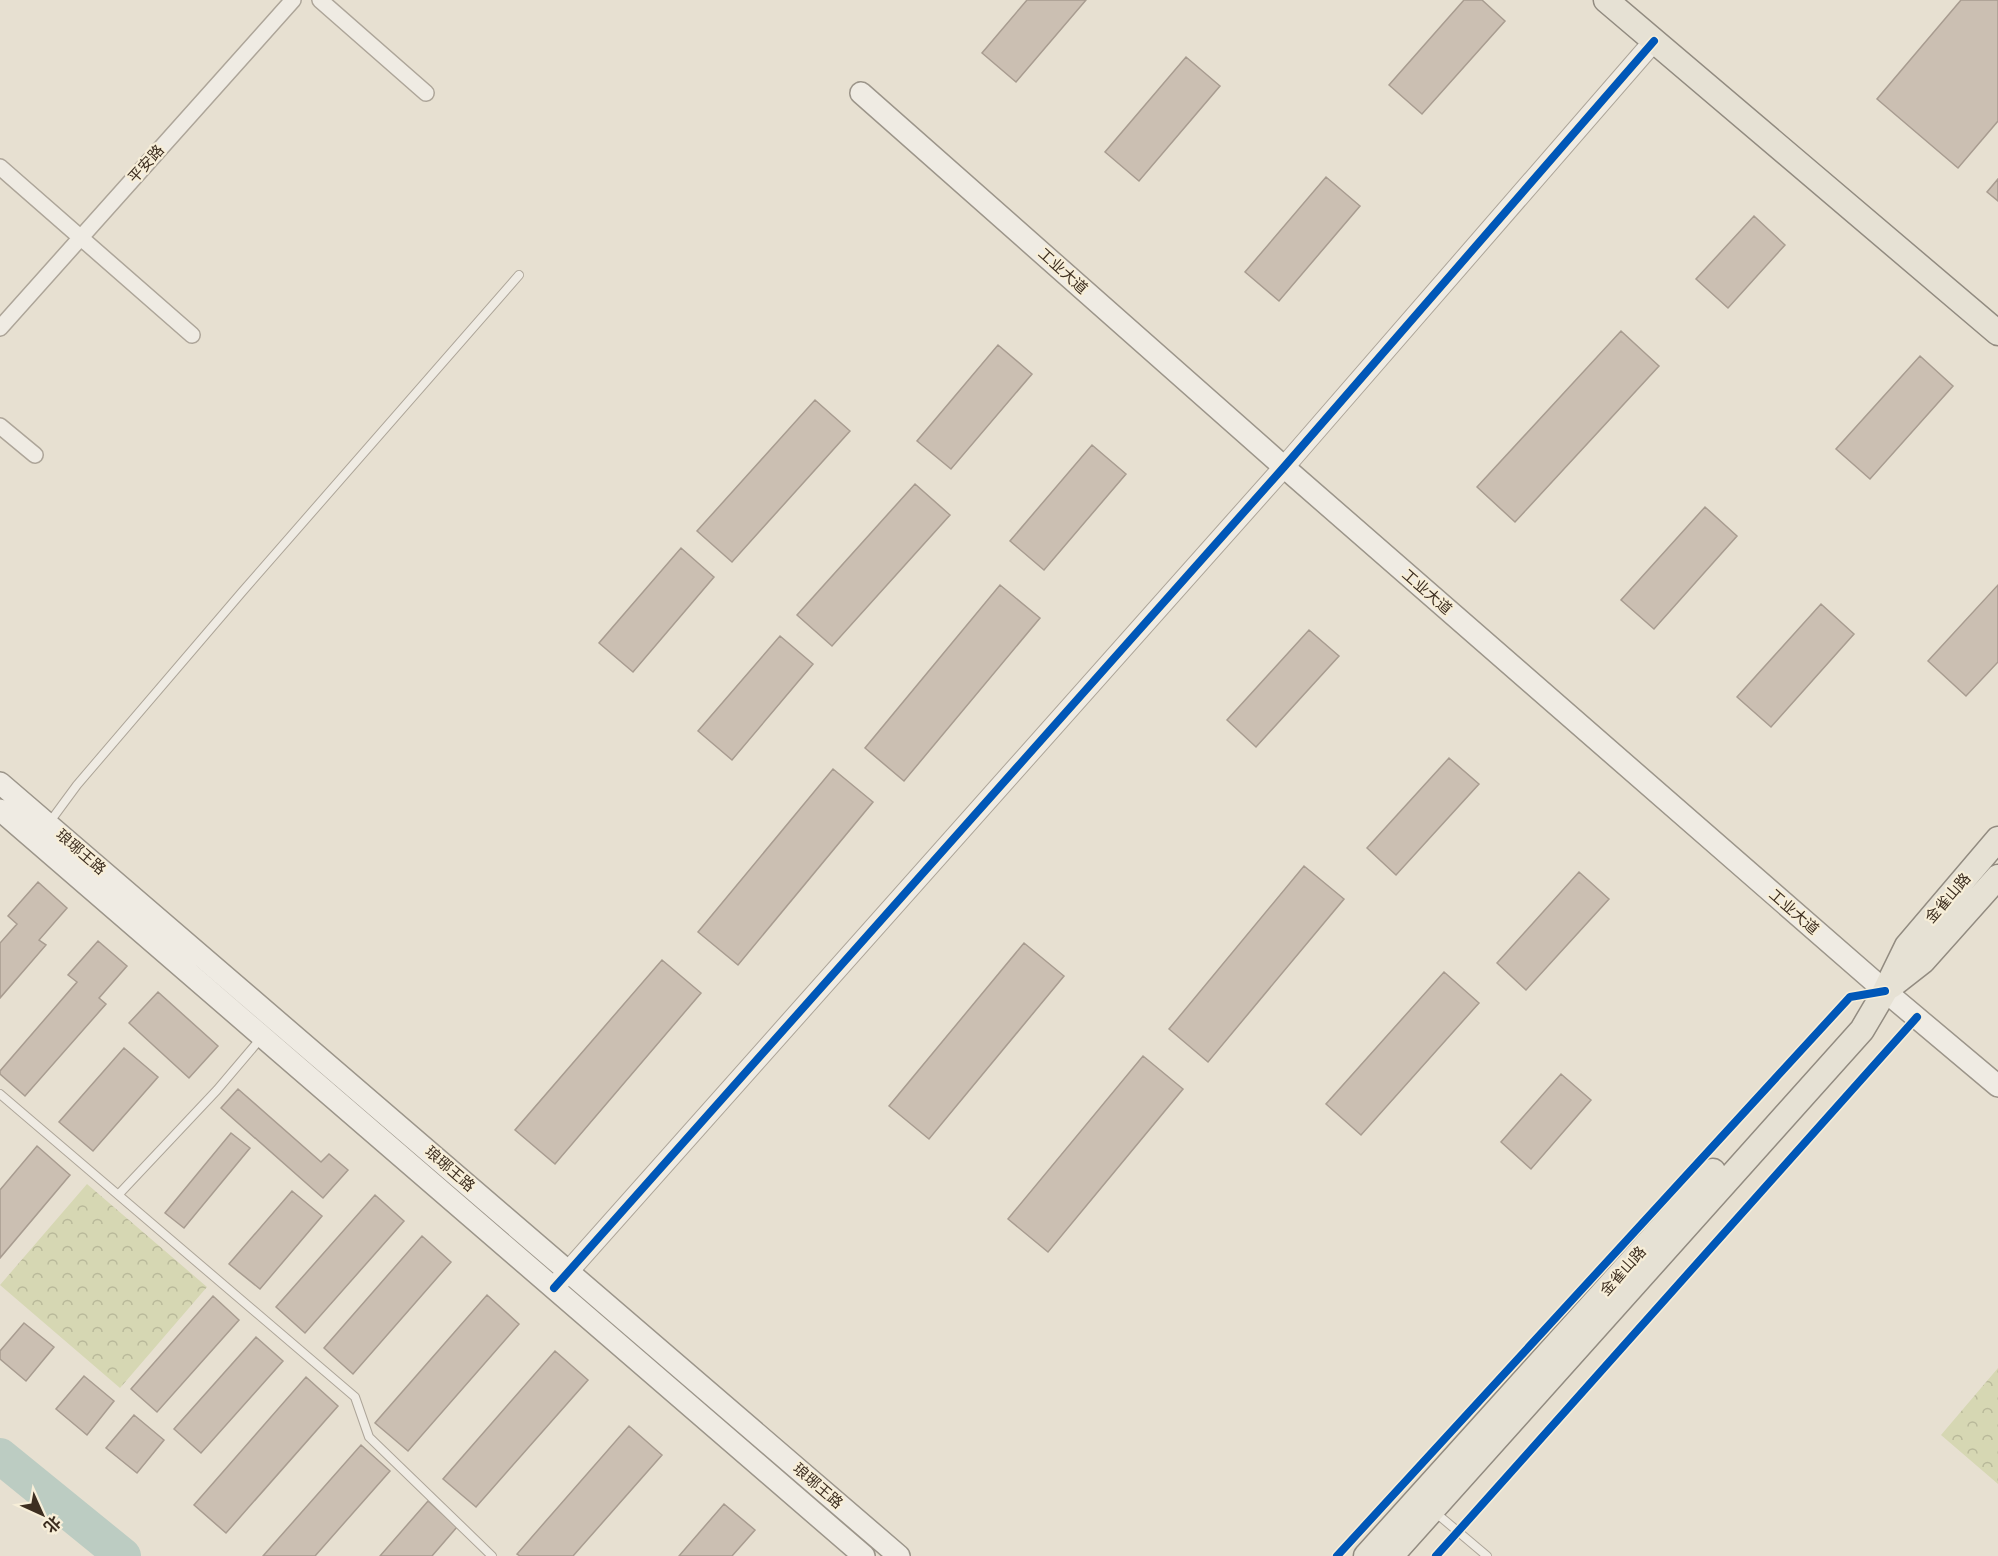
<svg xmlns="http://www.w3.org/2000/svg" width="1998" height="1556" font-family="'Times New Roman','Noto Sans SC',serif">
  <style>
    .forest { fill: url(#forest-crowns) }
    .lines { fill: none; stroke-linecap: round; stroke-linejoin: round }
    .river { stroke: #bcccc2; stroke-width: 36 }
    .building { fill: #cbbfb2; stroke: #a89c90; stroke-width: 1.5 }
    .service-casing { stroke: #ada599; stroke-width: 10 }
    .minor-casing { stroke: #ada599; stroke-width: 18 }
    .tertiary-casing { stroke: #ada599; stroke-width: 22 }
    .secondary-casing { stroke: #9c958a; stroke-width: 24 }
    .primary-casing { stroke: #928b80; stroke-width: 27 }
    .service { stroke: #efebe3; stroke-width: 8 }
    .minor { stroke: #efebe3; stroke-width: 15 }
    .tertiary { stroke: #efebe3; stroke-width: 20 }
    .secondary { stroke: #efebe3; stroke-width: 21 }
    .primary { stroke: #e6e1d4; stroke-width: 24 }
    .cycleway-casing { stroke: #f7eed8; stroke-width: 11 }
    .cycleway { stroke: #0057b8; stroke-width: 8 }
    .labels { text-anchor: middle; stroke-width: 4.5; stroke-linejoin: round; paint-order: stroke }
    .street-label { font-size: 15px; fill: #3d2e20; stroke: #f7eed8 }
  </style>
  <defs>
    <pattern id="forest-crowns" width="20" height="18" patternUnits="userSpaceOnUse" patternTransform="scale(1.5)"><rect width="20" height="18" fill="#d6d7b3"/><path d="M2 6a3 3 0 1 1 6 0M12 15a3 3 0 1 1 6 0" fill="none" stroke="#b9b99a"/></pattern>
  </defs>
  <rect width="100%" height="100%" fill="#e7e0d1"/>
  <path class="forest" d="M 87,1184 L 207,1287 L 120,1388 L 0,1285 Z
    M 1998,1368 L 1998,1484 L 1941,1435 Z"/>
  <g class="lines">
    <path class="river" d="M 0,1456 L 123,1556"/>
  </g>
  <path class="building" d="M 1027,0 L 1086,0 L 1016,82 L 982,53 Z
    M 1464,0 L 1482,0 L 1505,21 L 1422,114 L 1389,85 Z
    M 1961,0 L 1998,0 L 1998,121 L 1958,168 L 1877,99 Z
    M 1186,57 L 1220,86 L 1139,181 L 1105,152 Z
    M 1326,177 L 1360,206 L 1279,301 L 1245,272 Z
    M 1998,179 L 1998,201 L 1987,192 Z
    M 1754,216 L 1785,245 L 1728,308 L 1696,279 Z
    M 1621,331 L 1659,366 L 1515,522 L 1477,487 Z
    M 998,345 L 1032,374 L 951,469 L 917,441 Z
    M 1920,356 L 1953,386 L 1870,479 L 1836,449 Z
    M 815,400 L 850,431 L 732,562 L 697,531 Z
    M 1092,445 L 1126,474 L 1044,570 L 1010,541 Z
    M 915,484 L 950,515 L 832,646 L 797,615 Z
    M 1705,507 L 1737,536 L 1654,629 L 1621,600 Z
    M 681,548 L 714,577 L 633,672 L 599,643 Z
    M 1000,585 L 1040,618 L 904,781 L 865,748 Z
    M 1998,585 L 1998,662 L 1966,696 L 1928,661 Z
    M 1821,604 L 1854,634 L 1771,727 L 1737,697 Z
    M 1309,630 L 1339,656 L 1256,747 L 1227,720 Z
    M 780,636 L 813,664 L 732,760 L 698,731 Z
    M 1449,758 L 1479,784 L 1396,875 L 1367,848 Z
    M 833,769 L 873,802 L 738,965 L 698,932 Z
    M 1304,866 L 1344,899 L 1208,1062 L 1169,1029 Z
    M 1579,872 L 1609,899 L 1526,990 L 1497,963 Z
    M 38,882 L 67,908 L 39,940 L 46,945 L 0,998 L 0,943 L 17,924 L 8,916 Z
    M 98,941 L 127,966 L 99,998 L 106,1004 L 25,1096 L 0,1074 L 0,1071 L 77,982 L 68,975 Z
    M 1024,943 L 1064,976 L 929,1139 L 889,1106 Z
    M 662,960 L 701,993 L 555,1164 L 515,1130 Z
    M 1444,972 L 1479,1003 L 1361,1135 L 1326,1104 Z
    M 158,992 L 218,1046 L 189,1078 L 129,1023 Z
    M 124,1048 L 158,1077 L 93,1151 L 59,1122 Z
    M 1143,1056 L 1183,1089 L 1048,1252 L 1008,1219 Z
    M 1561,1074 L 1591,1100 L 1531,1169 L 1501,1142 Z
    M 238,1089 L 321,1162 L 329,1154 L 348,1170 L 323,1198 L 221,1108 Z
    M 231,1133 L 250,1148 L 184,1228 L 165,1213 Z
    M 37,1146 L 70,1175 L 0,1258 L 0,1190 Z
    M 292,1191 L 322,1216 L 260,1289 L 229,1264 Z
    M 375,1195 L 404,1221 L 305,1333 L 276,1307 Z
    M 422,1236 L 451,1262 L 353,1374 L 324,1348 Z
    M 487,1295 L 519,1324 L 408,1451 L 375,1423 Z
    M 213,1296 L 239,1320 L 157,1412 L 131,1389 Z
    M 24,1323 L 54,1347 L 26,1381 L 0,1359 L 0,1351 Z
    M 256,1337 L 283,1361 L 201,1453 L 174,1429 Z
    M 555,1351 L 588,1380 L 476,1507 L 443,1479 Z
    M 84,1376 L 114,1401 L 87,1435 L 56,1409 Z
    M 306,1377 L 338,1406 L 226,1533 L 194,1505 Z
    M 134,1415 L 164,1440 L 137,1473 L 106,1448 Z
    M 629,1426 L 662,1455 L 573,1556 L 520,1556 L 517,1554 Z
    M 361,1445 L 390,1471 L 315,1556 L 263,1556 Z
    M 428,1501 L 457,1527 L 432,1556 L 380,1556 Z
    M 724,1504 L 755,1530 L 732,1556 L 679,1556 Z"/>
  <g class="lines">
    <g class="service-casing">
      <path id="service" d="M 49,823 L 77,785 L 242,592 L 519,275
        M 0,1094 L 355,1397 L 369,1437 L 492,1556
        M 119,1194 L 217,1090 L 262,1037
        M 1436,1513 L 1487,1556"/>
    </g>
    <g class="minor-casing">
      <path id="minor" d="M 320,0 L 426,93
        M 0,167 L 192,335
        M 0,328 L 293,0
        M 0,426 L 35,455"/>
    </g>
    <g class="tertiary-casing">
      <path id="tertiary" d="M 558,1283 L 1284,467 L 1654,41"/>
    </g>
    <g class="secondary-casing">
      <path id="secondary" d="M 861,93 L 1284,467 L 1885,991 L 1998,1086
        M 0,783 L 899,1556
        M 0,810 L 864,1556"/>
    </g>
    <g class="primary-casing">
      <path id="primary" d="M 1606,0 L 1998,333
        M 1891,986 L 1923,961 L 1998,877
        M 1366,1556 L 1713,1171
        M 1391,1556 L 1862,1030 L 1885,991 L 1907,946 L 1998,839"/>
    </g>
    <use href="#service" class="service"/>
    <use href="#minor" class="minor"/>
    <use href="#tertiary" class="tertiary"/>
    <use href="#secondary" class="secondary"/>
    <use href="#primary" class="primary"/>
    <g class="cycleway-casing">
      <path id="cycleway" d="M 554,1288 L 1284,467 L 1654,41
        M 1337,1556 L 1850,997 L 1885,991
        M 1436,1556 L 1917,1017"/>
    </g>
    <use href="#cycleway" class="cycleway"/>
  </g>
  <g class="labels">
    <g class="street-label">
      <text transform="translate(146 164) rotate(-48)" y="5">平安路</text>
      <text transform="translate(1063 271) rotate(42)" y="5">工业大道</text>
      <text transform="translate(1427 592) rotate(41)" y="5">工业大道</text>
      <text transform="translate(81 852) rotate(41)" y="5">琅琊王路</text>
      <text transform="translate(1948 898) rotate(-49)" y="5">金雀山路</text>
      <text transform="translate(1794 912) rotate(41)" y="5">工业大道</text>
      <text transform="translate(450 1169) rotate(41)" y="5">琅琊王路</text>
      <text transform="translate(1623 1271) rotate(-48)" y="5">金雀山路</text>
      <text transform="translate(818 1486) rotate(41)" y="5">琅琊王路</text>
    </g>
  </g>
  <g transform="translate(42 1514) rotate(135)" stroke="#f7eed8" stroke-width="4.5" paint-order="stroke">
  <path d="M0-4.5L10 22L0 15L-10 22Z" fill="#3d2e20"/>
  <text y="-9" font-size="16" font-weight="bold" text-anchor="middle" fill="#3d2e20">北</text>
  </g>
</svg>
